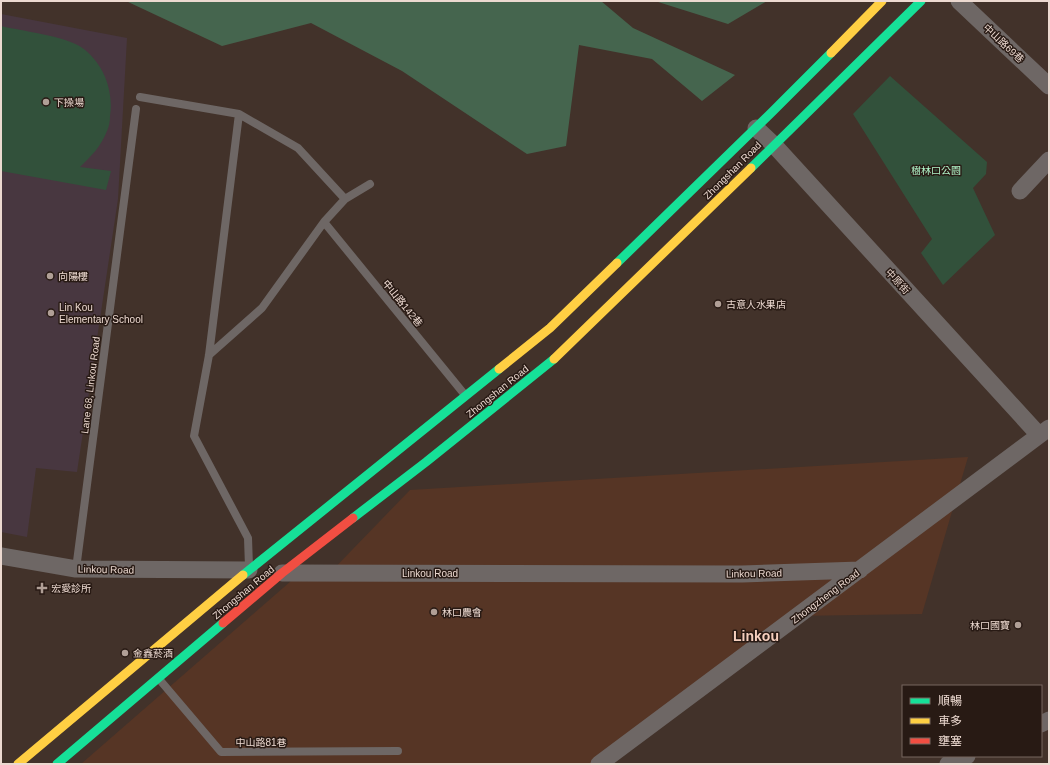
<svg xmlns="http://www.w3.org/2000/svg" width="1050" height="765" font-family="Arial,'Noto Sans TC',sans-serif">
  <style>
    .built { fill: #563525 }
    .education { fill: #483740 }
    .green { fill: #32513b }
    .forest { fill: #45654e }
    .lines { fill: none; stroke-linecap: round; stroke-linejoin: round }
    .lane { stroke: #6e6765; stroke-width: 8 }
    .street { stroke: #6e6765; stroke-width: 17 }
    .fast { stroke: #16e098; stroke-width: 9 }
    .slow { stroke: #ffcf43; stroke-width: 9 }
    .jam { stroke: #f24e42; stroke-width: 9 }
    .poi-dot { fill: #b09f96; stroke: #281a14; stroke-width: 1.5 }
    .labels { text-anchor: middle; stroke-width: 3; stroke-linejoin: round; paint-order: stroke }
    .street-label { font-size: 10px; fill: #ecd9d0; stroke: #281a14 }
    .poi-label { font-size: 10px; fill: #ecd9d0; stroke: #281a14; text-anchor: start }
    .park-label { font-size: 10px; fill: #b1f6ca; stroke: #281a14 }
    .district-label { font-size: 14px; font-weight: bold; fill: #f6cfbe; stroke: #281a14 }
  </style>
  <rect width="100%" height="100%" fill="#42322a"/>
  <path class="built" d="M 968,457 L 922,614 L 792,616 L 590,764 L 81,764 L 291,581 L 323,580 L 410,490 Z"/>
  <path class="education" d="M 1,14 L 127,38 L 118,199 L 77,472 L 36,468 L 27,537 L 1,532 Z"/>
  <path class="green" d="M 1,26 C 21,31 65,36 81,47 C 103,62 114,90 110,116 C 110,121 109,127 107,131 C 100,148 92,155 80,167 L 111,171 L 106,190 L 1,171 Z
    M 890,76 L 987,162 L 986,174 L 973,188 L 995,235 L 943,285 L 921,253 L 932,239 L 853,114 Z"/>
  <path class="forest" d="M 126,1 L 601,1 L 633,28 L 735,75 L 702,101 L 652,59 L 579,45 L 566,146 L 527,154 L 402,71 L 311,23 L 222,46 Z
    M 655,1 L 767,1 L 728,24 Z"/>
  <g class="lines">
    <path class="lane" d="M 140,97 L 239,114 L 298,148 L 345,199
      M 239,114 L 209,355 L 194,436 L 248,538 L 249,567
      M 324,222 L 465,395
      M 209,355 L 262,308 L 324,222 L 345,199 L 370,184
      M 76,569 L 136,109
      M 159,679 L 221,752 L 398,751"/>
    <path class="street" d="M 959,1 L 1049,86
      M 756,128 L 774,145 L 1039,435
      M 1020,191 L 1049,160
      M 1,556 L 76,569 L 249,570
      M 282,573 L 742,574 L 860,570
      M 1041,724 L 1049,720
      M 599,764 L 1049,428
      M 948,764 L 967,756"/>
    <path class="fast" d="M 751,168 L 921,1
      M 617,263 L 771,113 L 831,53
      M 353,518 L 426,462 L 554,359
      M 243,575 L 499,369
      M 57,764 L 223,623"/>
    <path class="slow" d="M 831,53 L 882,1
      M 554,359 L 751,168
      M 499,369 L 550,328 L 617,263
      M 18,764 L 243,575"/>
    <path class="jam" d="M 223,623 L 282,573 L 353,518"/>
  </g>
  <g class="poi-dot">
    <circle cx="46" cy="102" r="4"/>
    <circle cx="50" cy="276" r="4"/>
    <circle cx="718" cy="304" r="4"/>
    <circle cx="51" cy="313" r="4"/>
    <path d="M40 582h4v4h4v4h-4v4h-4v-4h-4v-4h4z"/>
    <circle cx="434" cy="612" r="4"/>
    <circle cx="1018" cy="625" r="4"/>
    <circle cx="125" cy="653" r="4"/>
  </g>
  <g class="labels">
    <g class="street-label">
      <text transform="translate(1004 43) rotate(43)" y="4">中山路69巷</text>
      <text transform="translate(732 170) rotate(-45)" y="4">Zhongshan Road</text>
      <text transform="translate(898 281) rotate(47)" y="4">中原街</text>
      <text transform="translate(403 303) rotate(51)" y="4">中山路142巷</text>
      <text transform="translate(90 385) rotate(-83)" y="4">Lane 68, Linkou Road</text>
      <text transform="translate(497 391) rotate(-39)" y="4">Zhongshan Road</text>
      <text transform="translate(106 569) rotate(1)" y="4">Linkou Road</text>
      <text x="430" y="577">Linkou Road</text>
      <text transform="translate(754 573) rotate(-1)" y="4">Linkou Road</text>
      <text transform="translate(243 592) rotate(-40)" y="4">Zhongshan Road</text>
      <text transform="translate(825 596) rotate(-37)" y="4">Zhongzheng Road</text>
      <text x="261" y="746">中山路81巷</text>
    </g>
    <g class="poi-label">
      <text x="54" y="106">下操場</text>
      <text x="58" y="280">向陽樓</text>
      <text x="726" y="308">古意人水果店</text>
      <text x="59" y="311">Lin Kou<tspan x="59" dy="12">Elementary School</tspan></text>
      <text x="51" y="592">宏愛診所</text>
      <text x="442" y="616">林口農會</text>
      <text x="1010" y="629" text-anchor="end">林口國寶</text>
      <text x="133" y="657">金鑫菸酒</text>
    </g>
    <g class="park-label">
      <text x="936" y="174">樹林口公園</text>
    </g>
    <g class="district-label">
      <text x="756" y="641">Linkou</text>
    </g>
  </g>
  <rect width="1050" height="765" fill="none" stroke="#ecd9d0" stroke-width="4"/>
  <rect x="902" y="685" width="140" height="72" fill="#281a14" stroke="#76665f"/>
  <rect x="910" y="698" width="20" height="6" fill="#16e098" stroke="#76665f"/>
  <text x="938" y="705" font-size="12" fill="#ecd9d0">順暢</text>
  <rect x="910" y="718" width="20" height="6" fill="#ffcf43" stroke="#76665f"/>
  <text x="938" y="725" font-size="12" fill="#ecd9d0">車多</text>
  <rect x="910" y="738" width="20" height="6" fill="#f24e42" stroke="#76665f"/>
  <text x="938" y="745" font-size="12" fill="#ecd9d0">壅塞</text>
</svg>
